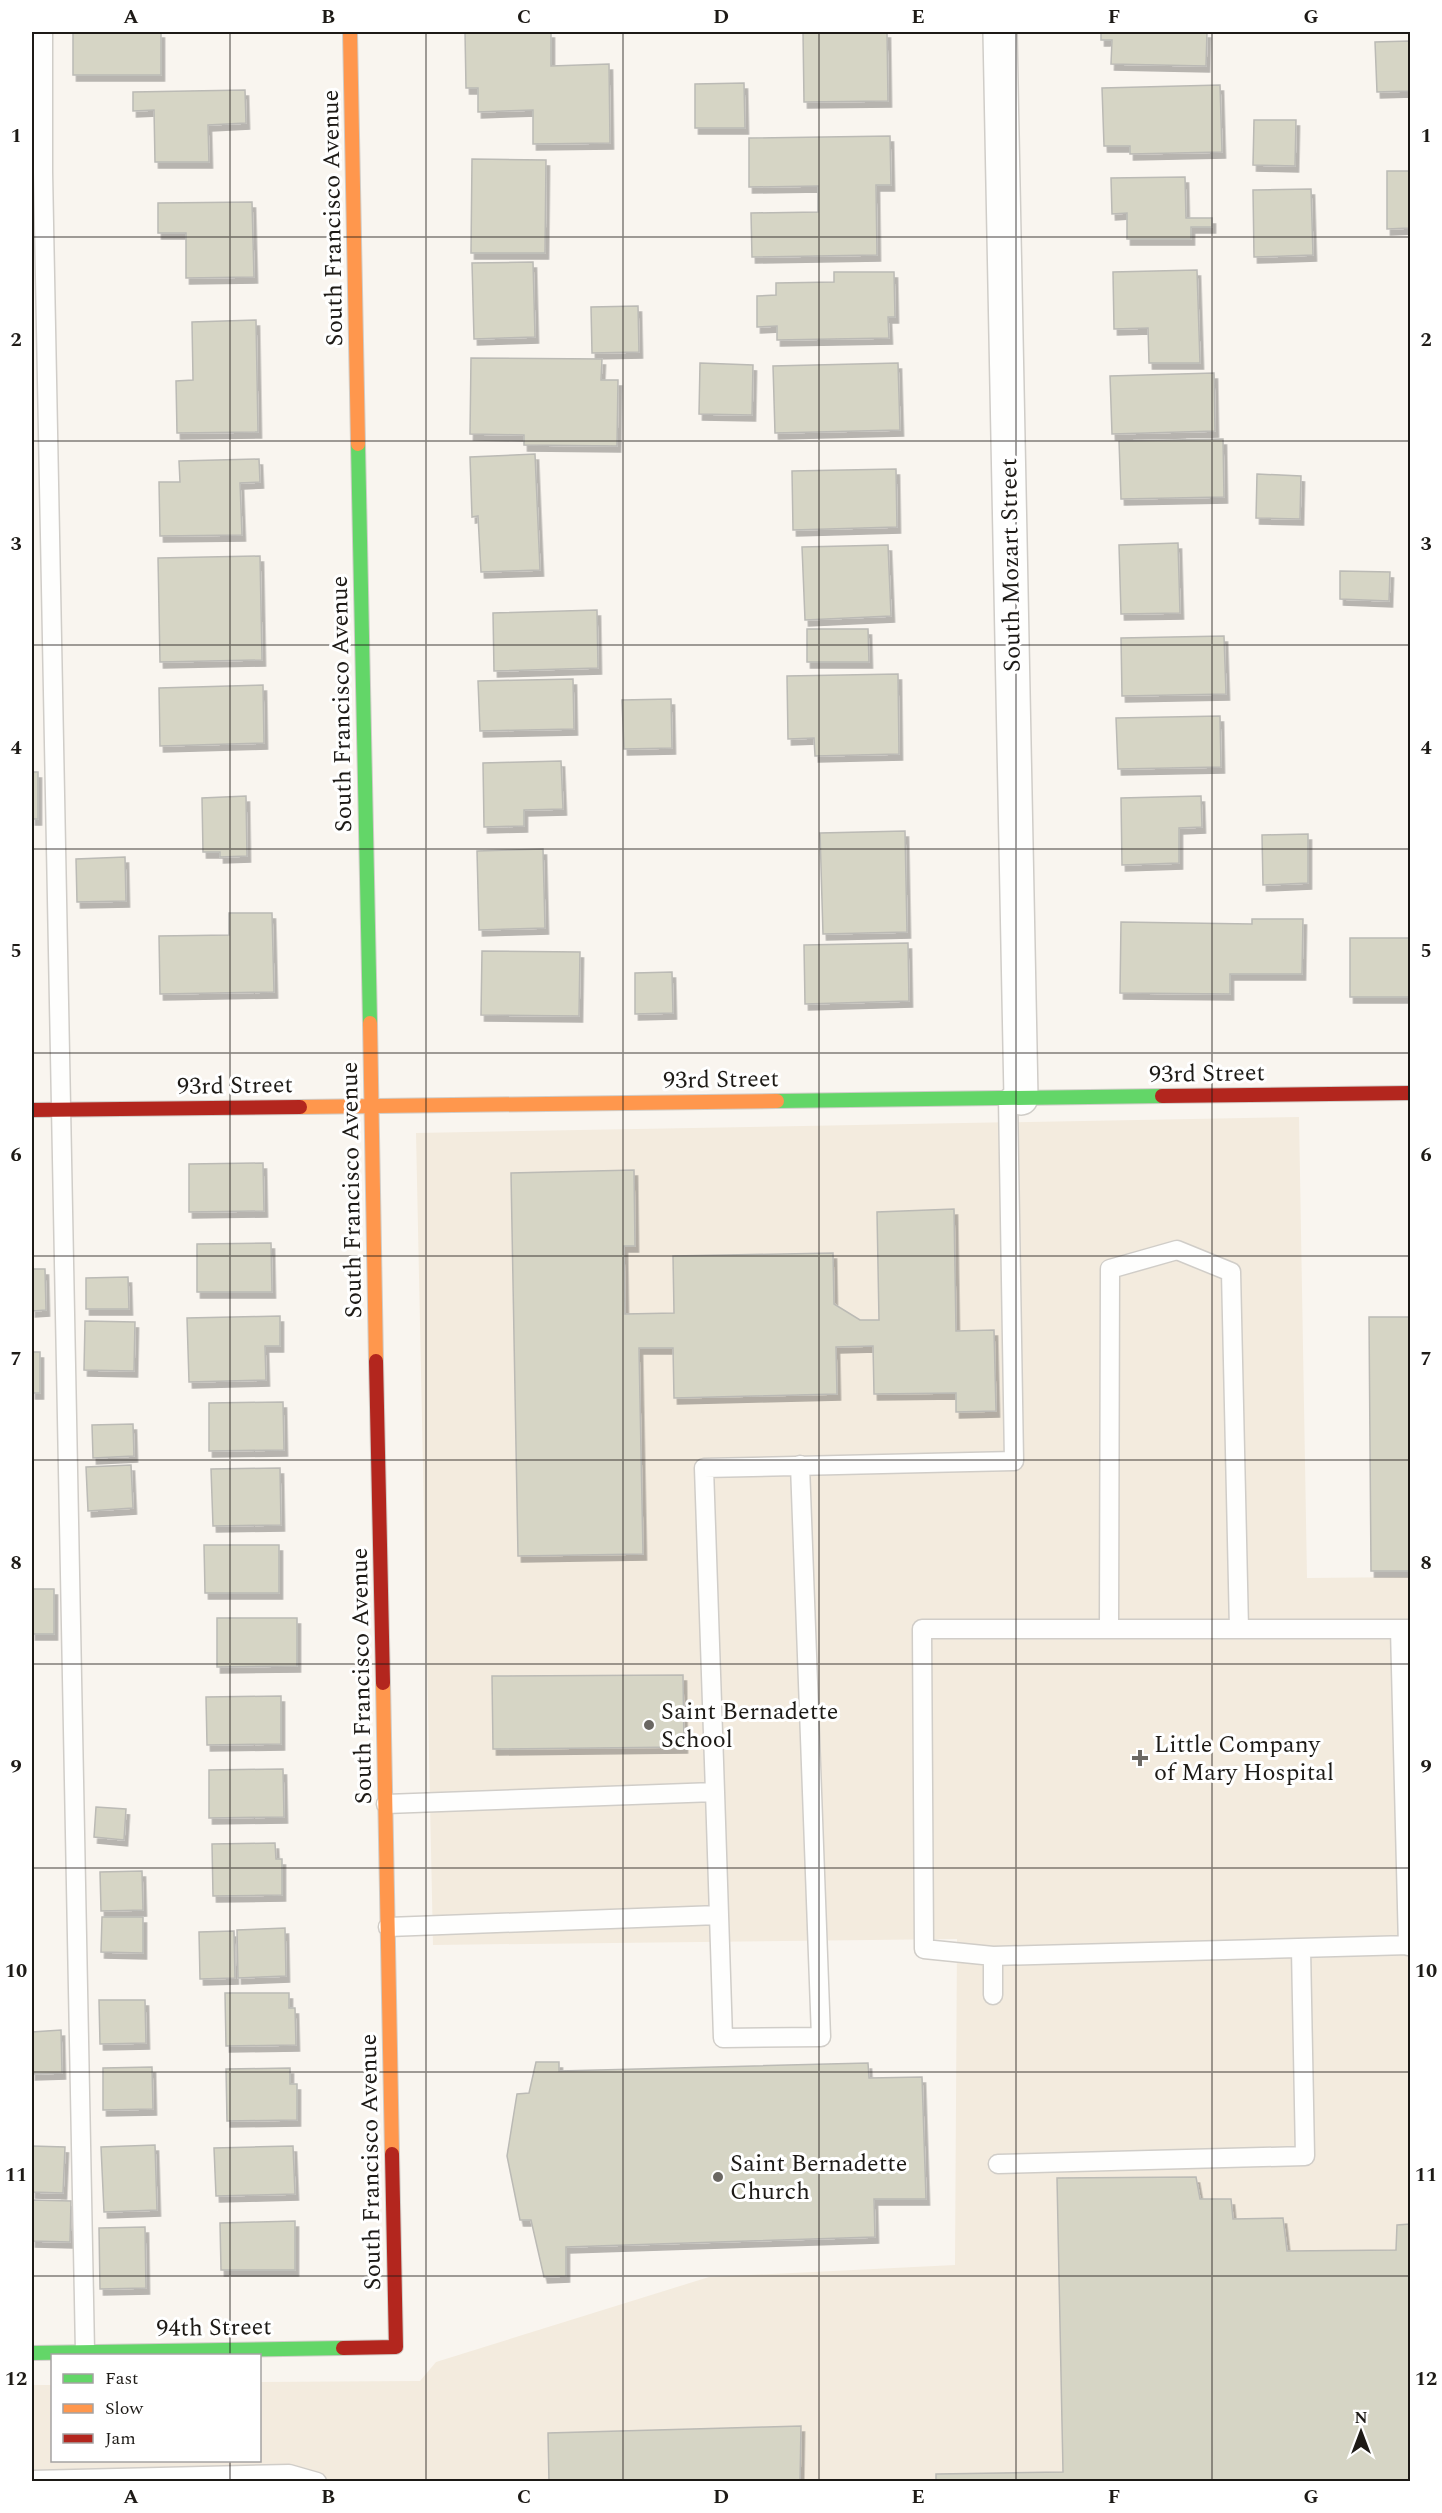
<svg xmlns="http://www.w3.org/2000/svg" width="1442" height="2513" font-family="Spectral,serif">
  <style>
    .built { fill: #f3ebde }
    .building { fill: #d6d5c5; stroke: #bbbab5; stroke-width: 1.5; filter: url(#shadow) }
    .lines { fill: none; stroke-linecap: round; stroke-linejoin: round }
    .lane-casing { stroke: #d0cdc8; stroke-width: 21 }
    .street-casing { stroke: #d0cdc8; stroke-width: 36 }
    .fast-casing { stroke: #d0cdc8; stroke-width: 16 }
    .slow-casing { stroke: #d0cdc8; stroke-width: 16 }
    .jam-casing { stroke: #d0cdc8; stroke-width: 16 }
    .lane { stroke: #fefefd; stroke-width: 18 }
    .street { stroke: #fefefd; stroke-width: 33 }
    .fast { stroke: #63d668; stroke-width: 14 }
    .slow { stroke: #ff974d; stroke-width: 14 }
    .jam { stroke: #b3261e; stroke-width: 14 }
    .grid { fill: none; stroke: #1d1a16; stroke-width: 1.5; stroke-opacity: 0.55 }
    .poi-dot { fill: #6a6762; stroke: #fff; stroke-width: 2 }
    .labels { text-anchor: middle; stroke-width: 6; stroke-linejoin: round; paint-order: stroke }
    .street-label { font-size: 24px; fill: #1d1a16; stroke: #fff }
    .poi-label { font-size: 24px; fill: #1d1a16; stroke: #fff; text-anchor: start }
    .neatline { fill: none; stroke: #1d1a16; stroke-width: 2 }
    .grid-label { font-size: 20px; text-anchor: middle; font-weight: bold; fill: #1d1a16 }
  </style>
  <defs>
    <filter id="shadow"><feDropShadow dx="3.5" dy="6" stdDeviation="0" flood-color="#0004"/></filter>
  </defs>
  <rect width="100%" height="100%" fill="#f9f5ef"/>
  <path class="built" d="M 1299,1117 L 1307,1578 L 1410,1577 L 1410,2481 L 32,2481 L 32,2385 L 52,2385 L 52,2460 L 260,2460 L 260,2382 L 420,2381 L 436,2362 L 709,2277 L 955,2265 L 957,1939 L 433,1945 L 416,1133 Z"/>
  <path class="building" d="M 73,32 L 161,32 L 161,75 L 73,75 Z
    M 465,32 L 551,32 L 551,66 L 609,64 L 610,143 L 533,144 L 533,110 L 478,112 L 478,88 L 466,88 Z
    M 803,32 L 887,32 L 888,101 L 804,102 Z
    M 1101,32 L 1207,32 L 1206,66 L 1111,64 L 1112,40 L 1101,40 Z
    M 1410,41 L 1410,159 L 1409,91 L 1377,92 L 1375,42 Z
    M 744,83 L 745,128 L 695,128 L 695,84 Z
    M 1220,85 L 1222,152 L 1130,154 L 1130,146 L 1104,146 L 1102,88 Z
    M 245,90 L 246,123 L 208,125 L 209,162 L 155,162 L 154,110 L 133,111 L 133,92 Z
    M 1254,120 L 1296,120 L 1295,166 L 1253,165 Z
    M 890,136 L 891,185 L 876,185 L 877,255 L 752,257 L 751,213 L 818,212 L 818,186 L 749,187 L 749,138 Z
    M 472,159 L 546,160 L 545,253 L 471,253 Z
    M 1387,171 L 1410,171 L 1410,228 L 1387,229 Z
    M 1185,177 L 1186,218 L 1212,218 L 1212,227 L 1191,227 L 1191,239 L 1127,239 L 1127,213 L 1112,214 L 1111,178 Z
    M 1311,189 L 1313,255 L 1254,257 L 1253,190 Z
    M 252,202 L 254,277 L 186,278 L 186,233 L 158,233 L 158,203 Z
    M 533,262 L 535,337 L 474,339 L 472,263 Z
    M 1197,270 L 1200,363 L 1149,363 L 1148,328 L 1114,329 L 1113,272 Z
    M 834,272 L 894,272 L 895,317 L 888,317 L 889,338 L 777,340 L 777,326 L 757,327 L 757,296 L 776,295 L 776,283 L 834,282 Z
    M 638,306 L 639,352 L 592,353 L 591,307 Z
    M 256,320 L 258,432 L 177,433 L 176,381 L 193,380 L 192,322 Z
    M 471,358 L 602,359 L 601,380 L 618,380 L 617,446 L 524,445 L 524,435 L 470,434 Z
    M 700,363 L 753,365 L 752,415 L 699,414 Z
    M 898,363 L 900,430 L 775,433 L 773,366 Z
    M 1214,373 L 1215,431 L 1112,434 L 1110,376 Z
    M 1223,439 L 1224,497 L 1121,499 L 1119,441 Z
    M 535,454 L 540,570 L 481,572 L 478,516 L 472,517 L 470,457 Z
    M 259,459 L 260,482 L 240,483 L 242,535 L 160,536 L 159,482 L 180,482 L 179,461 Z
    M 896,469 L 897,527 L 793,530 L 792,471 Z
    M 1257,474 L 1301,476 L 1300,519 L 1256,518 Z
    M 1178,543 L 1180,613 L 1121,614 L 1119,545 Z
    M 888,545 L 891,616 L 805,620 L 802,547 Z
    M 260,556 L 262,660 L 160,662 L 158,558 Z
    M 1340,571 L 1390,572 L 1389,601 L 1340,599 Z
    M 597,610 L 598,668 L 494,671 L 493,613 Z
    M 807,629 L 868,629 L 869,662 L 807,662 Z
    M 1224,636 L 1226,694 L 1122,696 L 1121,638 Z
    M 898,674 L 899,754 L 815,756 L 814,738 L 788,739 L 787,676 Z
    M 573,679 L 574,729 L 480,731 L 478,681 Z
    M 263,685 L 264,743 L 160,746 L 159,688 Z
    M 671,699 L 672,748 L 624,749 L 622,700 Z
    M 1220,716 L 1221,767 L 1118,769 L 1116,718 Z
    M 561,761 L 563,809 L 524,810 L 524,826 L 484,827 L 483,763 Z
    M 32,772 L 38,772 L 38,819 L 32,819 Z
    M 246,796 L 247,856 L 220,857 L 220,852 L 203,852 L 202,798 Z
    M 1201,796 L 1202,827 L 1179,828 L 1179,863 L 1122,865 L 1121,798 Z
    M 905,831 L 907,932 L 823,934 L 820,833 Z
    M 1308,834 L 1308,883 L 1263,885 L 1262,835 Z
    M 543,849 L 545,928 L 479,930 L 477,851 Z
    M 125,857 L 126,901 L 77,902 L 76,859 Z
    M 229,913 L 272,913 L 274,992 L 160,994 L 159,936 L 229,935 Z
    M 1252,919 L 1303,919 L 1302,974 L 1230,974 L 1230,994 L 1120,993 L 1121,922 L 1252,924 Z
    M 1350,938 L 1410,938 L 1410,997 L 1350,997 Z
    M 908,943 L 909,1001 L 805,1004 L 804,945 Z
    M 482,951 L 580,952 L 579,1016 L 481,1015 Z
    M 672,972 L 673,1013 L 635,1014 L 635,973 Z
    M 263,1163 L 264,1211 L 189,1212 L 189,1164 Z
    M 634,1170 L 635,1246 L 624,1246 L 625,1314 L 674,1313 L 673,1256 L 833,1253 L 834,1304 L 860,1320 L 879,1320 L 877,1212 L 954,1209 L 956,1331 L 994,1330 L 996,1411 L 956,1412 L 956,1393 L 874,1394 L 873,1346 L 836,1347 L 837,1394 L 674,1398 L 673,1348 L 639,1348 L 643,1554 L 518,1556 L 511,1173 Z
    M 271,1243 L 272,1292 L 197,1292 L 197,1244 Z
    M 32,1269 L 45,1269 L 46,1310 L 32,1311 Z
    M 128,1277 L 129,1309 L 86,1309 L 86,1278 Z
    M 280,1316 L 280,1346 L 265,1346 L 266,1380 L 189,1382 L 187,1318 Z
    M 1369,1317 L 1410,1317 L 1410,1571 L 1371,1571 Z
    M 85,1321 L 135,1322 L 134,1371 L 84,1370 Z
    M 32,1352 L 40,1352 L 40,1393 L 32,1393 Z
    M 283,1402 L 284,1450 L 209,1451 L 209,1403 Z
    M 133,1424 L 134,1456 L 93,1458 L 92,1425 Z
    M 131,1465 L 133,1508 L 88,1511 L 86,1467 Z
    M 280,1468 L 281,1525 L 213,1526 L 211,1469 Z
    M 204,1545 L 279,1545 L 279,1593 L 205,1593 Z
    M 32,1589 L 54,1589 L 54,1634 L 32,1634 Z
    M 217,1618 L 297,1618 L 297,1666 L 217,1667 Z
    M 683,1675 L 684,1747 L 493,1749 L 492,1676 Z
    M 281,1696 L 281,1744 L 207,1745 L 206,1697 Z
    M 283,1769 L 284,1817 L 209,1818 L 209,1770 Z
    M 96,1807 L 126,1809 L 124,1840 L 94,1837 Z
    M 275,1843 L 276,1859 L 282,1859 L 282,1895 L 213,1896 L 212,1844 Z
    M 142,1871 L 143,1910 L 101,1911 L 100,1872 Z
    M 102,1917 L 143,1917 L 143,1953 L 101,1952 Z
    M 285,1928 L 286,1976 L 238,1978 L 237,1930 Z
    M 234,1931 L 235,1978 L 200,1979 L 199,1932 Z
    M 225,1993 L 289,1993 L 289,2008 L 295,2008 L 296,2045 L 226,2046 Z
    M 99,2000 L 145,2000 L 146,2043 L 100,2044 Z
    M 61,2030 L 62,2073 L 32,2074 L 32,2032 Z
    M 536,2062 L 559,2062 L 559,2071 L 868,2063 L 869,2078 L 922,2077 L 926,2199 L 874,2199 L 875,2237 L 566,2247 L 566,2276 L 544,2277 L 531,2220 L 520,2220 L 507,2156 L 517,2094 L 529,2093 Z
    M 152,2067 L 153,2109 L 103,2110 L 103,2068 Z
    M 290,2068 L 290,2084 L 297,2084 L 297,2120 L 227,2121 L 226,2069 Z
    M 155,2145 L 157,2210 L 104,2212 L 101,2147 Z
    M 32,2146 L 65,2147 L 63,2193 L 32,2192 Z
    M 293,2146 L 295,2194 L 216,2196 L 214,2148 Z
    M 1196,2177 L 1200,2199 L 1231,2199 L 1233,2219 L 1283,2218 L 1287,2251 L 1396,2250 L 1397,2225 L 1410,2224 L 1410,2482 L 936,2482 L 936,2474 L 1063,2472 L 1057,2178 Z
    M 32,2200 L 71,2201 L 70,2242 L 32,2241 Z
    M 295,2221 L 295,2270 L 221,2270 L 220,2223 Z
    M 145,2227 L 146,2288 L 100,2289 L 99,2228 Z
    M 801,2426 L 800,2482 L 549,2482 L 548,2433 Z"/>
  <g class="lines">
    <g class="lane-casing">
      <path id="lane" d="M 43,32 L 43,172 L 85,2352
        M 1109,1629 L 1110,1269 L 1177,1250 L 1231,1272 L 1239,1629
        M 1400,1629 L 1408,1946
        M 715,1792 L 723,2038 L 821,2037 L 800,1465
        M 386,1804 L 715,1792 L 704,1468 L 1014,1461 L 1008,1098
        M 388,1927 L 719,1915
        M 993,1956 L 924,1949 L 922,1629 L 1410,1629
        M 993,1995 L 993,1956 L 1410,1945
        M 998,2164 L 1305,2156 L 1301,1949
        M 32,2480 L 289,2474 L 317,2482"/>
    </g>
    <g class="street-casing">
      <path id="street" d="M 1000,32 L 1021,1098"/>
    </g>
    <g class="fast-casing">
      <path id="fast" d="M 358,444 L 370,1023
        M 777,1101 L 1162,1096
        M 32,2353 L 343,2348"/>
    </g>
    <g class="slow-casing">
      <path id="slow" d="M 350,32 L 358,444
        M 370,1023 L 376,1361
        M 300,1107 L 777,1101
        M 383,1683 L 392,2154"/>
    </g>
    <g class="jam-casing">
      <path id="jam" d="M 1162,1096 L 1410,1093
        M 32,1110 L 300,1107
        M 376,1361 L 383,1683
        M 343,2348 L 396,2347 L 392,2154"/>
    </g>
    <use href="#lane" class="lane"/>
    <use href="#street" class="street"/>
    <use href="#fast" class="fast"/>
    <use href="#slow" class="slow"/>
    <use href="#jam" class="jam"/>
  </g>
  <path class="grid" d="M 230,32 L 230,2356M 426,32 L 426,2482M 623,32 L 623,2482M 819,32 L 819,2482M 1016,32 L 1016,2482M 1212,32 L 1212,2482M 32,237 L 1410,237M 32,441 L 1410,441M 32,645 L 1410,645M 32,849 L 1410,849M 32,1053 L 1410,1053M 32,1256 L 1410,1256M 32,1460 L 1410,1460M 32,1664 L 1410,1664M 32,1868 L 1410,1868M 32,2072 L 1410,2072M 32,2276 L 1410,2276M 230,2460 L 230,2482"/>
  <g class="poi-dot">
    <circle cx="649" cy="1725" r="6"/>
    <path d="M1137 1749h6v6h6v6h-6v6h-6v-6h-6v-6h6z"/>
    <circle cx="718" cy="2177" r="6"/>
  </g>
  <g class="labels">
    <g class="street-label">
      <text transform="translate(332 218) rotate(-91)" y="8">South Francisco Avenue</text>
      <text transform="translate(1010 565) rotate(-91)" y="8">South Mozart Street</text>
      <text transform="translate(341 704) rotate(-91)" y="8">South Francisco Avenue</text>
      <text transform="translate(1207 1073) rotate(-1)" y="8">93rd Street</text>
      <text transform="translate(721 1079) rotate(-1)" y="8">93rd Street</text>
      <text transform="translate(235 1085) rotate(-1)" y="8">93rd Street</text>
      <text transform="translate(351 1190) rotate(-91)" y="8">South Francisco Avenue</text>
      <text transform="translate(361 1676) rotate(-91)" y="8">South Francisco Avenue</text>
      <text transform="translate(370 2162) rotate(-91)" y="8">South Francisco Avenue</text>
      <text transform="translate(214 2327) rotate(-1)" y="8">94th Street</text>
    </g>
    <g class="poi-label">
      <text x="661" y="1719">Saint Bernadette<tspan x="661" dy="28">School</tspan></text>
      <text x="1154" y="1752">Little Company<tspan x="1154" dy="28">of Mary Hospital</tspan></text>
      <text x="730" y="2171">Saint Bernadette<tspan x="730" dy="28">Church</tspan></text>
    </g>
  </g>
  <rect width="1442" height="2513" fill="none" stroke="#ffffff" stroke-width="66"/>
  <rect x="51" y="2354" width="210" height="108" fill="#ffffff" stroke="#a5a3a2" stroke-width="1.5"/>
  <rect x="63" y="2374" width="30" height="9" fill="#63d668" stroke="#a5a3a2" stroke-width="1.5"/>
  <text x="105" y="2384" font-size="18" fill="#1d1a16">Fast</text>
  <rect x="63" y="2404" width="30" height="9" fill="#ff974d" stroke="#a5a3a2" stroke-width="1.5"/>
  <text x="105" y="2414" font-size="18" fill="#1d1a16">Slow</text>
  <rect x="63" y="2434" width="30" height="9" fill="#b3261e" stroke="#a5a3a2" stroke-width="1.5"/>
  <text x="105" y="2444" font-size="18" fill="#1d1a16">Jam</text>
  <g transform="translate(1361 2432)" stroke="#ffffff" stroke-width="4.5" paint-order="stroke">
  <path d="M0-4.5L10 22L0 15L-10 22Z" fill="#1d1a16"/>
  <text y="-9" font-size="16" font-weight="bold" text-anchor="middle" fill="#1d1a16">N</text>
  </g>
  <rect x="33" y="33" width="1376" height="2447" class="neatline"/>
  <g class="grid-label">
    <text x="131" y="23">A</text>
    <text x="328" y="23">B</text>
    <text x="524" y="23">C</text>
    <text x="721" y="23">D</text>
    <text x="918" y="23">E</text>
    <text x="1114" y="23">F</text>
    <text x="1311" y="23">G</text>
    <text x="16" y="142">1</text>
    <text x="1426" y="142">1</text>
    <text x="16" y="346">2</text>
    <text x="1426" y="346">2</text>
    <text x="16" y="550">3</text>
    <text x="1426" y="550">3</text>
    <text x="16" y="754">4</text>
    <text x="1426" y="754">4</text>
    <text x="16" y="957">5</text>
    <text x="1426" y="957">5</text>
    <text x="16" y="1161">6</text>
    <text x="1426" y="1161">6</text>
    <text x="16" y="1365">7</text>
    <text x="1426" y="1365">7</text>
    <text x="16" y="1569">8</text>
    <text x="1426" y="1569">8</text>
    <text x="16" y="1773">9</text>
    <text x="1426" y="1773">9</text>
    <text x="16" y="1977">10</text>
    <text x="1426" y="1977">10</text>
    <text x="16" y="2181">11</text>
    <text x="1426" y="2181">11</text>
    <text x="16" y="2385">12</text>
    <text x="1426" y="2385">12</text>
    <text x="131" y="2503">A</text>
    <text x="328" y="2503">B</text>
    <text x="524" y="2503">C</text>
    <text x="721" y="2503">D</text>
    <text x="918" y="2503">E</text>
    <text x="1114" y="2503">F</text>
    <text x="1311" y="2503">G</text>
  </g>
</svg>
